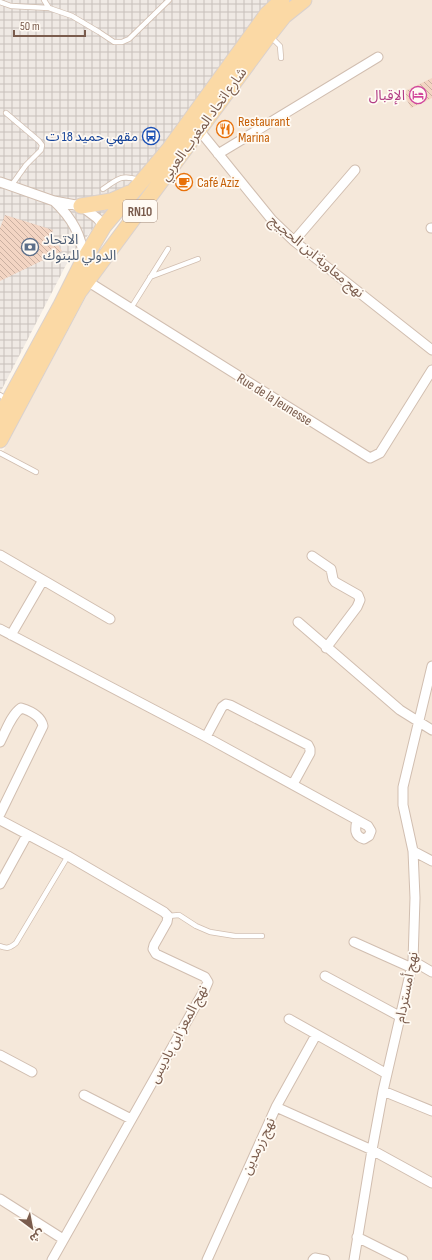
<svg xmlns="http://www.w3.org/2000/svg" width="432" height="1260" font-family="'Sofia Sans Condensed','Noto Sans Arabic',sans-serif">
  <style>
    .residential { fill: #f5e8da }
    .industrial { fill: url(#industrial-grid) }
    .building { fill: url(#building-back-hatch) }
    .lines { fill: none; stroke-linecap: round; stroke-linejoin: round }
    .lane-casing { stroke: #d1beb0; stroke-width: 6 }
    .street-casing { stroke: #d1beb0; stroke-width: 11 }
    .primary-casing { stroke: #dad1cd; stroke-width: 17 }
    .lane { stroke: #fff; stroke-width: 4.5 }
    .street { stroke: #fff; stroke-width: 9 }
    .primary { stroke: #fbd9a5; stroke-width: 15 }
    .labels { text-anchor: middle; stroke-width: 3.5; stroke-linejoin: round; paint-order: stroke }
    .shield { fill: #fffaf3; stroke: #a28b7f; stroke-width: 1 }
    .shield-label { font-size: 13px; font-weight: bold; fill: #7a5c4d }
    .hotel-label { font-size: 14px; fill: #b23c85; stroke: #fffaf3; text-anchor: end }
    .food-label { font-size: 14px; fill: #c56008; stroke: #fffaf3; text-anchor: start }
    .street-label { font-size: 14px; fill: #7a5c4d; stroke: #fffaf3 }
    .transit-label { font-size: 14px; fill: #164399; stroke: #fffaf3; text-anchor: end }
    .service-label { font-size: 14px; fill: #4e5e75; stroke: #fffaf3; text-anchor: start }
  </style>
  <defs>
    <pattern id="industrial-grid" width="8" height="8" patternUnits="userSpaceOnUse"><rect width="8" height="8" fill="#efe9e4"/><path d="M0 4h8M4 0v8" fill="none" stroke="#c7c0bb"/></pattern>
    <pattern id="building-back-hatch" width="6" height="6" patternUnits="userSpaceOnUse"><rect width="6" height="6" fill="#f3d5c3"/><path d="M-1 5l2 2M0 0l6 6M5-1l2 2" fill="none" stroke="#cab0a1"/></pattern>
  </defs>
  <rect width="100%" height="100%" fill="#fdf6ec"/>
  <path class="residential" d="M 313,0 L 432,0 L 432,1260 L 0,1260 L 0,457 L 94,282 L 279,31 L 294,15 Z"/>
  <path class="industrial" d="M 0,0 L 276,0 L 262,12 L 135,181 L 99,220 L 66,265 L 0,393 Z"/>
  <path class="building" d="M 432,78 L 432,98 L 411,108 L 403,92 Z
    M 5,215 L 53,230 L 47,244 L 56,242 L 62,251 L 0,281 L 0,228 Z"/>
  <g class="lines">
    <g class="lane-casing">
      <path id="lane" d="M 44,0 L 49,8
        M 0,2 L 11,6 L 49,8 L 72,16 L 99,32 L 114,42 L 122,42 L 129,39 L 169,0
        M 270,36 L 280,46 L 281,58
        M 6,113 L 39,141 L 42,145 L 41,150 L 26,165 L 11,186
        M 103,189 C 118,179 121,174 139,180
        M 150,277 L 198,259
        M 131,308 L 168,249
        M 0,395 L 7,400
        M 0,453 L 36,472
        M 168,916 L 179,915 L 196,926 L 210,932 L 235,936 L 262,936
        M 0,946 C 7,949 10,948 16,943 L 68,856"/>
    </g>
    <g class="street-casing">
      <path id="street" d="M 199,130 L 272,220 L 294,241 L 432,350
        M 218,154 L 378,57
        M 0,182 L 54,201 L 81,206 L 97,218 L 104,226
        M 54,201 C 71,217 83,235 83,259
        M 431,228 L 432,228
        M 294,241 L 355,170
        M 87,281 L 370,458 L 380,453 L 432,370
        M 0,555 L 110,619
        M 312,556 L 331,569 L 333,579 L 335,582 L 358,595 L 360,600 L 357,607 L 326,648
        M 298,622 L 400,710 L 432,730
        M 0,629 L 206,737 L 368,826 L 371,831 L 369,836 L 364,839 C 354,836 355,829 357,820
        M 11,635 L 43,580
        M 206,737 L 222,707 L 226,704 L 230,705 L 308,745 L 310,749 L 310,753 L 293,784
        M 0,742 C 6,731 11,715 21,708 C 31,711 41,716 43,726 L 0,814
        M 0,820 L 68,856 L 164,912 L 168,916 L 167,922 L 154,945 L 153,949 L 156,954 L 205,977 L 208,982 L 205,989 L 52,1260
        M 413,851 L 432,861
        M 0,884 L 27,835
        M 354,942 L 412,968
        M 413,961 L 432,972
        M 325,976 L 401,1017
        M 289,1019 L 387,1074
        M 0,1055 L 32,1072
        M 383,1091 L 432,1111
        M 84,1095 L 131,1119
        M 276,1107 L 372,1150 L 432,1183
        M 0,1199 L 63,1239
        M 357,1237 L 403,1260
        M 207,1260 L 276,1107 L 316,1035
        M 313,1260 L 315,1258 L 325,1260
        M 354,1260 L 372,1150 L 383,1091 L 413,961 L 415,898 L 413,851 L 403,805 L 403,787 L 432,666"/>
    </g>
    <g class="primary-casing">
      <path id="primary" d="M 81,206 L 111,201 L 129,193
        M 0,417 L 61,305 L 83,261 L 104,226 L 170,148 L 267,14 L 282,0
        M 0,440 L 79,292 L 269,35 L 284,16 L 304,0"/>
    </g>
    <use href="#lane" class="lane"/>
    <use href="#street" class="street"/>
    <use href="#primary" class="primary"/>
  </g>
  <defs>
    <g id="hotel-ring" transform="scale(0.9)"><circle r="9.5" fill="#fffaf3" stroke="#d1479c" stroke-width="1.5"/><path d="M-6-4.5h1.5V1H6V5H4.5V3h-9V5H-6ZM-4 0a1.8 1.8 0 1 1 3.6 0ZM.5 0V-2.5h3Q6-2.5 6 0Z" fill="#d1479c"/></g>
    <g id="restaurant-ring" transform="scale(0.9)"><circle r="9.5" fill="#fffaf3" stroke="#e8710a" stroke-width="1.5"/><path d="M-5-6h1v4h1v-4h1v4h1v-4h1v5L-1.5 .5V6h-2V.5L-5-1ZM5-6V6H3V1.5H1.5Q1.5-4 5-6Z" fill="#e8710a"/></g>
    <g id="bus-ring" transform="scale(0.9)"><circle r="9.5" fill="#fffaf3" stroke="#1a4fb4" stroke-width="1.5"/><path d="M-5-6H5V4H4V6H2V4H-2V6H-4V4H-5ZM-3.5-4V0h7V-4ZM-3.5 1.2v1.5H-2V1.2ZM2 1.2v1.5H3.5V1.2Z" fill="#1a4fb4"/></g>
    <g id="cafe-ring" transform="scale(0.9)"><circle r="9.5" fill="#fffaf3" stroke="#e8710a" stroke-width="1.5"/><path d="M-5.5-4.5H6V0H3Q3 3.5 0 3.5H-2.5Q-5.5 3.5-5.5 0ZM3-3.2v2h1.7v-2ZM-6 4.5H4V6H-6Z" fill="#e8710a"/></g>
    <g id="bank-ring" transform="scale(0.9)"><circle r="9.5" fill="#fffaf3" stroke="#5c6f8a" stroke-width="1.5"/><path d="M-6-4H6V4H-6ZM0-2.3a2.3 2.3 0 1 0 0 4.6a2.3 2.3 0 1 0 0-4.6Z" fill="#5c6f8a"/></g>
  </defs>
  <g fill-rule="evenodd">
    <use href="#hotel-ring" x="418" y="95"/>
    <use href="#restaurant-ring" x="225" y="129"/>
    <use href="#bus-ring" x="151" y="136"/>
    <use href="#cafe-ring" x="184" y="182"/>
    <use href="#bank-ring" x="30" y="247"/>
  </g>
  <g class="labels">
    <rect class="shield" x="123" y="200" width="34" height="22" rx="3"/>
    <g class="shield-label">
      <text x="140" y="216">RN10</text>
    </g>
    <g class="hotel-label">
      <text x="405" y="100">الإقبال</text>
    </g>
    <g class="food-label">
      <text x="238" y="126">Restaurant<tspan x="238" dy="16">Marina</tspan></text>
      <text x="197" y="187">Café Aziz</text>
    </g>
    <g class="street-label">
      <text transform="translate(203 124) rotate(-54)" y="5">شارع اتحاد المغرب العربي</text>
      <text transform="translate(317 256) rotate(40)" y="5">نهج معاوية ابن الحجيج</text>
      <text transform="translate(275 399) rotate(32)" y="5">Rue de la Jeunesse</text>
      <text transform="translate(406 987) rotate(-79)" y="5">نهج أمستردام</text>
      <text transform="translate(178 1034) rotate(-62)" y="5">نهج المعز ابن باديس</text>
      <text transform="translate(258 1146) rotate(-65)" y="5">نهج زرمدين</text>
    </g>
    <g class="transit-label">
      <text x="138" y="141">مقهي حميد 18 ت</text>
    </g>
    <g class="service-label">
      <text x="43" y="244">الاتحاد<tspan x="43" dy="16">الدولي للبنوك</tspan></text>
    </g>
  </g>
  <g transform="translate(32 1228) rotate(148)" stroke="#fffaf3" stroke-width="3" paint-order="stroke">
  <path d="M0-3L7 15L0 10L-7 15Z" fill="#7a5c4d"/>
  <text y="-6" font-size="11" font-weight="bold" text-anchor="middle" fill="#7a5c4d">ش</text>
  </g>
  <path d="M14 30v6h71v-6" fill="none" stroke="#7a5c4d" stroke-width="2"/>
  <text x="20" y="30" font-size="12" fill="#7a5c4d" stroke="#fffaf3" stroke-width="3" paint-order="stroke">50 m</text>
</svg>
